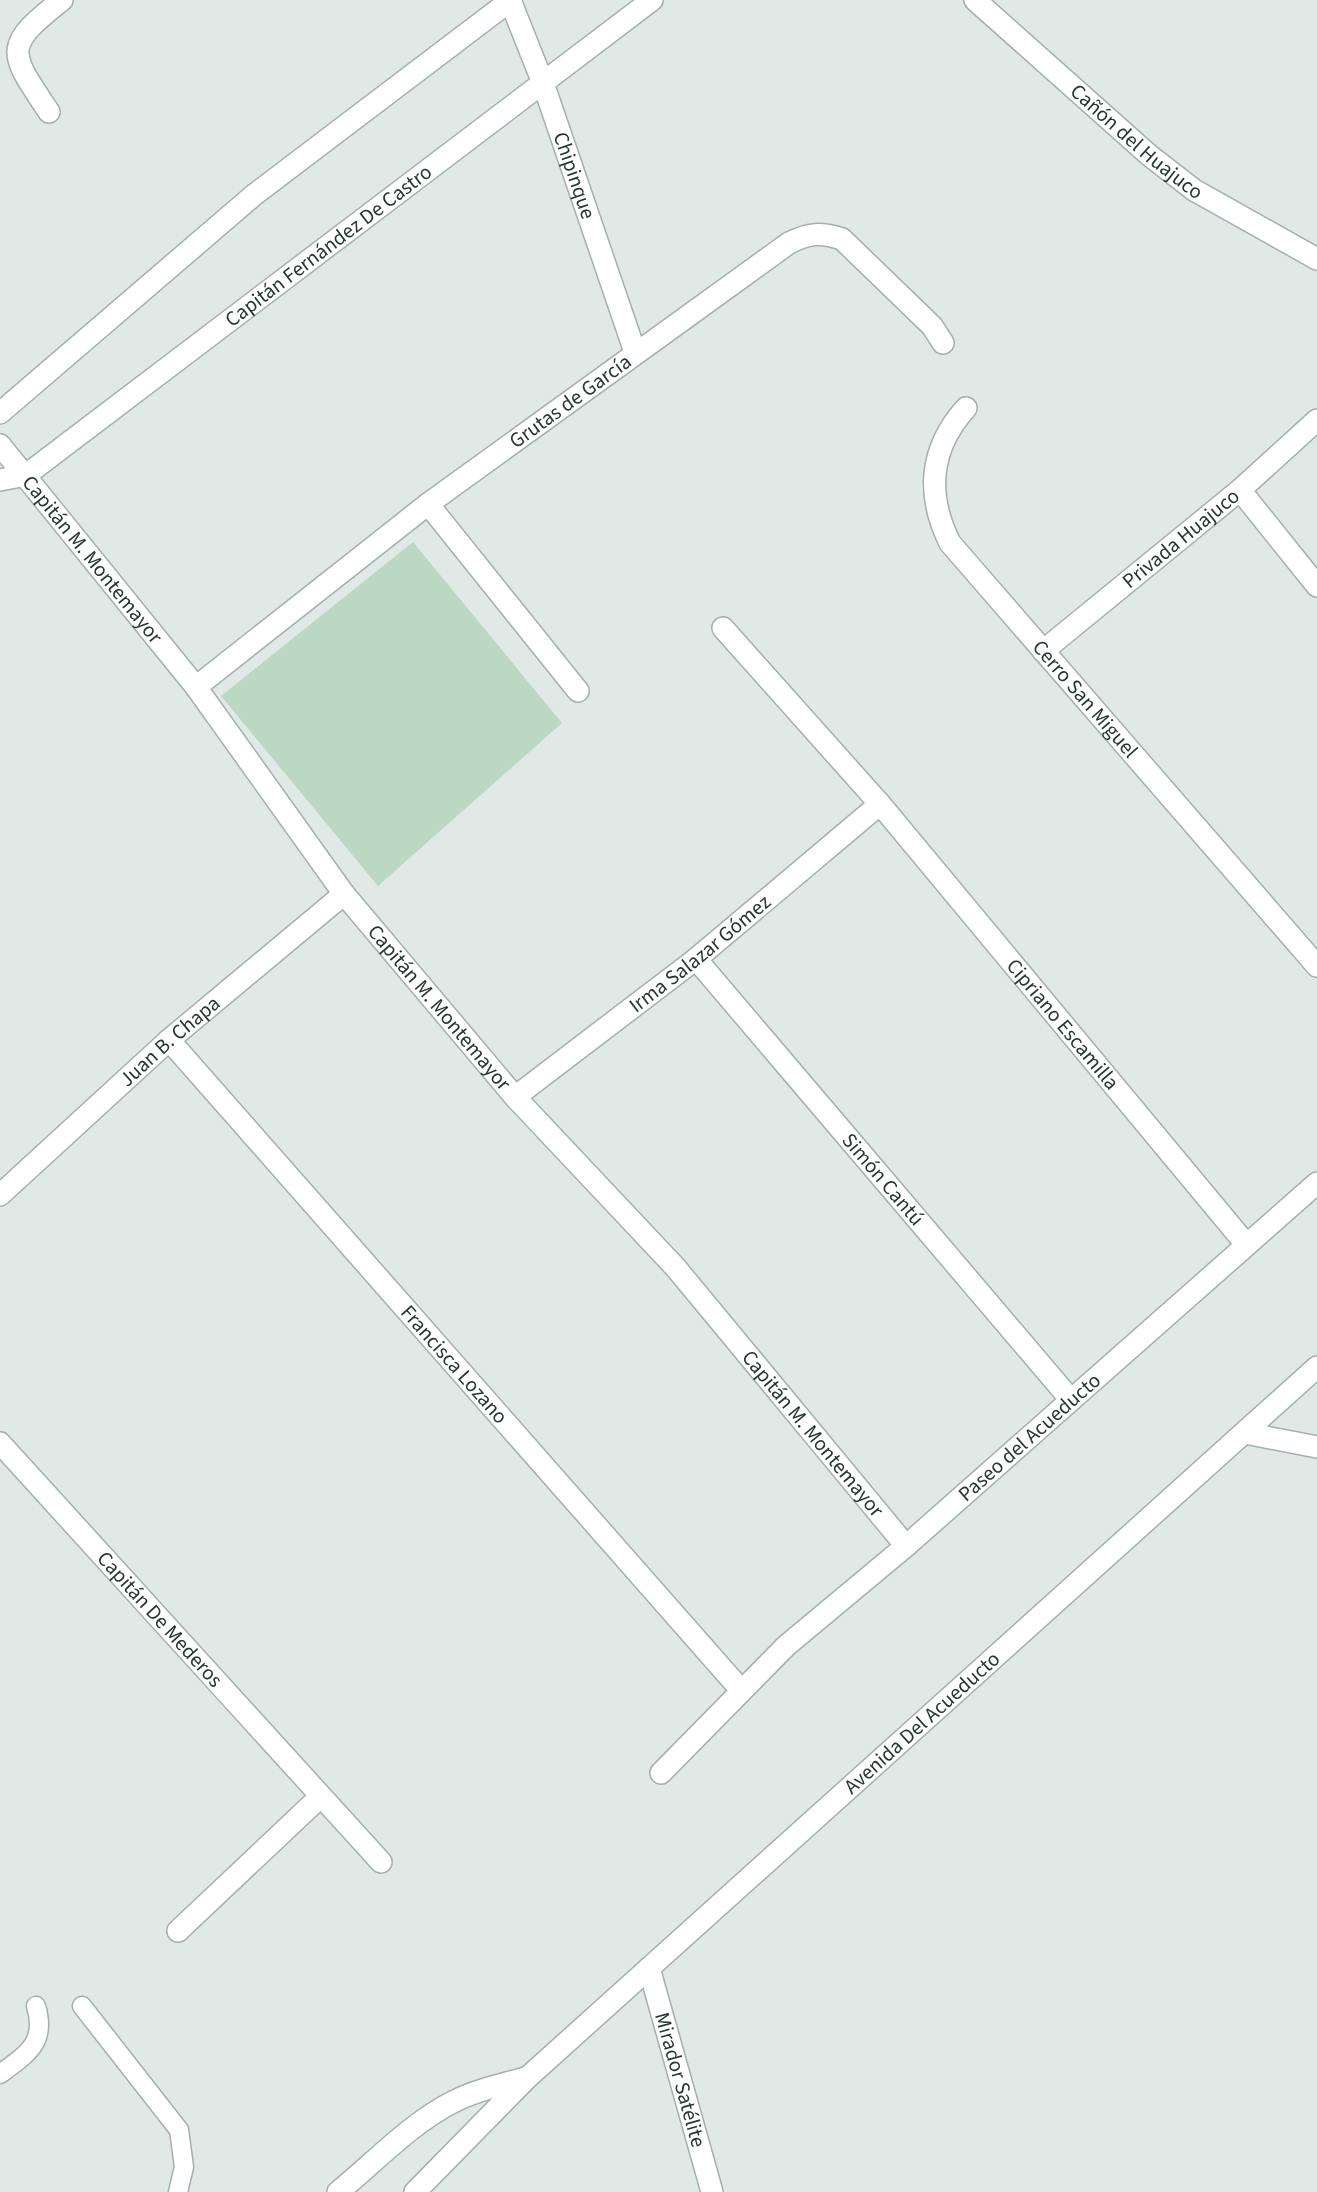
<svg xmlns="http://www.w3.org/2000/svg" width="1317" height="2192" font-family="'Source Sans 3',sans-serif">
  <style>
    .green { fill: #bbd8c3 }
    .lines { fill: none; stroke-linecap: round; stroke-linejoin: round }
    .service-casing { stroke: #a4b0ac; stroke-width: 21 }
    .minor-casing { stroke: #a4b0ac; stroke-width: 24 }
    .tertiary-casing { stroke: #a4b0ac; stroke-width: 24 }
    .service { stroke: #fff; stroke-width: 18 }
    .minor { stroke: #fff; stroke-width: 21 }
    .tertiary { stroke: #fff; stroke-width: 21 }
    .labels { text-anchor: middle; stroke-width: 5; stroke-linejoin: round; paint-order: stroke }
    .street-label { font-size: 21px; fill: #233832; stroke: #f0f6f3 }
  </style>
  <rect width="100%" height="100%" fill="#e0e9e5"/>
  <path class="green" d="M 413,542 L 562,723 L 378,886 L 221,696 Z"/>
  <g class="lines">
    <g class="service-casing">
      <path id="service" d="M 82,2006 L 179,2130 L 184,2167 L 178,2192
        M 0,2074 C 27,2054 47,2043 36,2006"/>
    </g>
    <g class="minor-casing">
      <g id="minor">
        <path id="s1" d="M 510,0 L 543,83 L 635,352"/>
        <path id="s2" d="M 975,0 L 1149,155 L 1194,190 L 1317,259"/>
        <path d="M 49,112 C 9,52 2,47 62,0"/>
        <path id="s3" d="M 966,408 C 929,449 926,495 950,543 L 1317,966"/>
        <path d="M 0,413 L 254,195 L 511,0"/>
        <path id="s4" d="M 0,445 L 196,687 L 344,894 L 515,1097 L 676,1268 L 906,1546"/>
        <path id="s5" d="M 0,480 L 26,475 L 652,0"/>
        <path d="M 1240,490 L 1317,586"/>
        <path d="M 428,504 L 578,691"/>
        <path id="s6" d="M 723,628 L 880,804 L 1245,1243"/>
        <path id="s7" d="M 1043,651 L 1240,490 L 1317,420"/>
        <path id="s8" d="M 196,687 L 428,504 L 789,243 C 809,233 821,232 842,239 L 932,326 L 943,343"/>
        <path id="s9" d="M 696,959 L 1071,1400"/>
        <path id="s10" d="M 169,1040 L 741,1690"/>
        <path id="s11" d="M 515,1097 L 696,959 L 880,804"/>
        <path id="s12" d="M 0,1195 L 169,1040 L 344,894"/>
        <path d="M 1245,1433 L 1317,1447"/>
        <path id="s13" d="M 0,1443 L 381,1862"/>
        <path id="s14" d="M 661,1773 L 786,1646 L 906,1546 L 1317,1183"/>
        <path d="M 178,1931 L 320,1797"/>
        <path id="s15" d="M 649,1968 L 712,2192"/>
      </g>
    </g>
    <g class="tertiary-casing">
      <g id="tertiary">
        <path d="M 338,2192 C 375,2162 411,2123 453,2102 C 476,2090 501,2085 525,2078"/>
        <path id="s16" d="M 415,2192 L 527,2078 L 1317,1367"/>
      </g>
    </g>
    <use href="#service" class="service"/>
    <use href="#minor" class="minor"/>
    <use href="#tertiary" class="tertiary"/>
  </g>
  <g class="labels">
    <g class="street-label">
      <text dy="7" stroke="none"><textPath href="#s2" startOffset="215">Cañón del Huajuco</textPath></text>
      <text dy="7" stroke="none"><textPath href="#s1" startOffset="187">Chipinque</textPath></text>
      <text dy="7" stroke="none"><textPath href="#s5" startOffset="406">Capitán Fernández De Castro</textPath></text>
      <text dy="7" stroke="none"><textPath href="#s8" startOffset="471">Grutas de García</textPath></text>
      <text dy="7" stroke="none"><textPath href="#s7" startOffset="178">Privada Huajuco</textPath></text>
      <text dy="7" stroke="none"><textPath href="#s4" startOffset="147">Capitán M. Montemayor</textPath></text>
      <text dy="7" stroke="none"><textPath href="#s3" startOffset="352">Cerro San Miguel</textPath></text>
      <text dy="7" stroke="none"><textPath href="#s11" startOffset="234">Irma Salazar Gómez</textPath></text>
      <text dy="7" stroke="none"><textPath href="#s4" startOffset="714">Capitán M. Montemayor</textPath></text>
      <text dy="7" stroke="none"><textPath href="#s6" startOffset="522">Cipriano Escamilla</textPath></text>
      <text dy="7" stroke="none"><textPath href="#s12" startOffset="229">Juan B. Chapa</textPath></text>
      <text dy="7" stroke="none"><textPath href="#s9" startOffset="289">Simón Cantú</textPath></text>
      <text dy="7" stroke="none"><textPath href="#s10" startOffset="432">Francisca Lozano</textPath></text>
      <text dy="7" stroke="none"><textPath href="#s4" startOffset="1281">Capitán M. Montemayor</textPath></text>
      <text dy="7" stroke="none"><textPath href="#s14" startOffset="499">Paseo del Acueducto</textPath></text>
      <text dy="7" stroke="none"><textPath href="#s13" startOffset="238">Capitán De Mederos</textPath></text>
      <text dy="7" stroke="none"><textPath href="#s16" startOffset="691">Avenida Del Acueducto</textPath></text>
      <text dy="7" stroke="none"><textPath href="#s15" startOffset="116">Mirador Satélite</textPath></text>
    </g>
  </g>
</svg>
